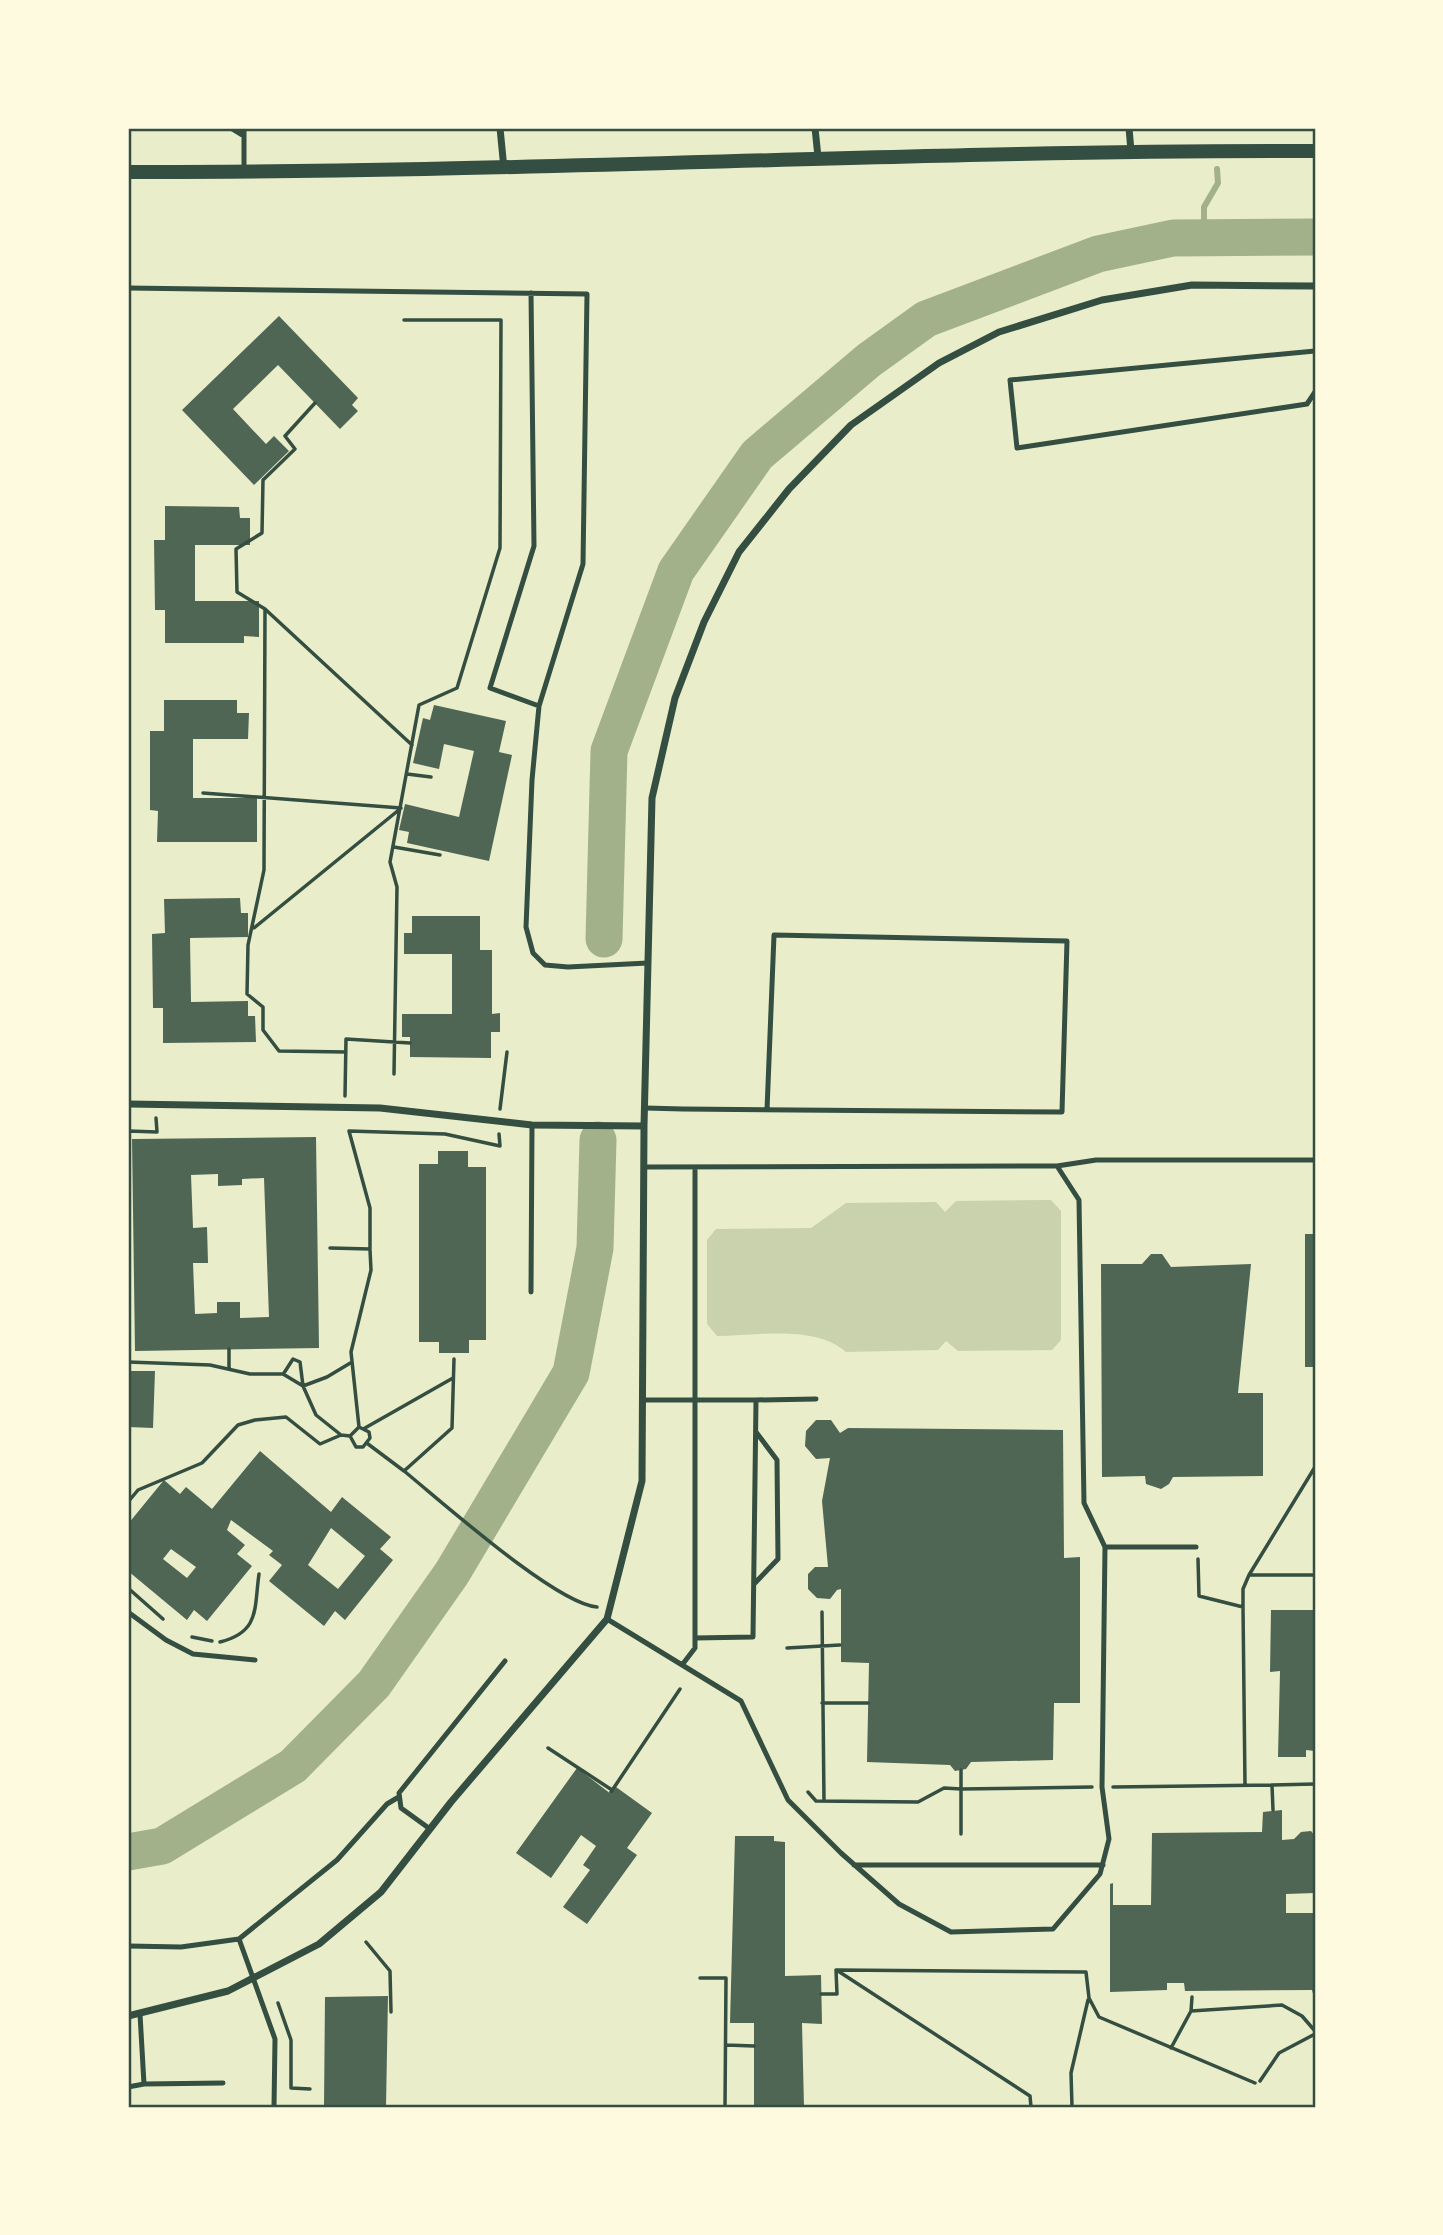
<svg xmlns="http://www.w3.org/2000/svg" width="1443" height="2235" font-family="'PT Sans Narrow',sans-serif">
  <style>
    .green { fill: #cad2ad }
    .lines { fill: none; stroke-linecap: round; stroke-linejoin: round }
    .stream { stroke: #a3b18a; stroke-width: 6 }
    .river { stroke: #a3b18a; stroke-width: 37 }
    .building { fill: #4f6655; fill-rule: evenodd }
    .path { stroke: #344e41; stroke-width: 3.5 }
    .service { stroke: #344e41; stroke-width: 5 }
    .minor { stroke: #344e41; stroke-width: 7 }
    .secondary { stroke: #344e41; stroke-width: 14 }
    .neatline { fill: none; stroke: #344e41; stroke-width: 2.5 }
  </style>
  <rect width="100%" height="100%" fill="#e9edc9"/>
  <path class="green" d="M 1051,1200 L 1061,1211 L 1061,1340 L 1052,1350 L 958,1351 L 946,1341 L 938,1350 L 846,1352 C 814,1324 757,1336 717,1336 L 707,1324 L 707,1240 L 716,1229 L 811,1228 L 846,1203 L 936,1202 L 945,1212 L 956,1201 Z"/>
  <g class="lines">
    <path class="stream" d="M 1204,238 L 1204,207 L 1218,183 L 1217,169"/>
    <path class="river" d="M 604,939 L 609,751 L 676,571 L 757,455 L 869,360 L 926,319 L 1098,254 L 1173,238 L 1315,237
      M 128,1852 L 162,1846 L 293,1766 L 374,1684 L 452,1573 L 571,1373 L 595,1248 L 598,1140"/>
  </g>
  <path class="building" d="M 279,316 L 358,398 L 352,405 L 358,411 L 340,429 L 278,365 L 233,409 L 266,444 L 274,436 L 289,451 L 254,485 L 182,410 Z
    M 165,506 L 239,507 L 240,518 L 250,518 L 250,545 L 195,545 L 195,601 L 259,601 L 259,637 L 244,636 L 244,643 L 165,643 L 165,610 L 155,610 L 154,540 L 165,540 Z
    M 164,700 L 237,700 L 237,713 L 249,713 L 248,739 L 193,739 L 193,798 L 257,798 L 257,842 L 157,842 L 158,811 L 150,810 L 150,731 L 164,731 Z
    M 434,705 L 506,721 L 499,752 L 512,755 L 489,861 L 407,843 L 409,832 L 399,830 L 405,804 L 459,817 L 474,751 L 444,744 L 439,769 L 413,763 L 423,718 L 430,720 Z
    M 240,898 L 241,913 L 248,913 L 248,937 L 190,938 L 191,1002 L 248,1001 L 248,1016 L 255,1016 L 256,1042 L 163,1043 L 163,1008 L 153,1008 L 152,934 L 165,933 L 164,899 Z
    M 412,916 L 480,916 L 480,950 L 492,950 L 492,1014 L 500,1013 L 500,1032 L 491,1032 L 491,1058 L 410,1057 L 410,1037 L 402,1037 L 402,1014 L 452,1014 L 452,954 L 404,954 L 404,933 L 412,933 Z
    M 316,1137 L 319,1348 L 135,1351 L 132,1139 ZM 218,1174 L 218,1186 L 242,1185 L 242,1179 L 264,1178 L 269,1317 L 240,1318 L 240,1302 L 217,1302 L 217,1313 L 195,1314 L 193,1263 L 208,1263 L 207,1227 L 193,1228 L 191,1175 Z
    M 438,1151 L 468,1151 L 468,1167 L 486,1167 L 486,1340 L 469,1340 L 469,1353 L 439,1353 L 439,1342 L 419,1342 L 419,1164 L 438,1164 Z
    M 1305,1234 L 1315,1234 L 1315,1367 L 1305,1367 Z
    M 1151,1254 L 1162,1254 L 1171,1267 L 1251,1264 L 1238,1393 L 1263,1393 L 1263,1476 L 1173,1477 L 1169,1484 L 1161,1489 L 1146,1484 L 1145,1476 L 1102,1477 L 1101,1264 L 1142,1264 Z
    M 128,1371 L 155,1371 L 153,1428 L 128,1427 Z
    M 816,1420 L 831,1420 L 840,1433 L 848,1428 L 1063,1430 L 1064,1558 L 1080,1557 L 1080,1703 L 1054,1703 L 1053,1760 L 971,1762 L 966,1769 L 955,1771 L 950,1765 L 867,1762 L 869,1663 L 841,1662 L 841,1589 L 837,1590 L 830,1599 L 817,1598 L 808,1589 L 808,1574 L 815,1567 L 828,1567 L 822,1501 L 830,1458 L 816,1459 L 805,1446 L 806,1431 Z
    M 260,1451 L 331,1512 L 342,1497 L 391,1537 L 380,1549 L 393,1560 L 345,1620 L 335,1611 L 324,1626 L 269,1581 L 282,1565 L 269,1555 L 273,1551 L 231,1520 L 227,1530 L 245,1545 L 237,1554 L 252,1566 L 207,1621 L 194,1610 L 187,1620 L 128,1571 L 128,1524 L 164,1480 L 180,1494 L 186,1487 L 212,1509 ZM 331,1528 L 365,1556 L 338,1589 L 308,1565 ZM 171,1549 L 196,1567 L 187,1578 L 163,1559 Z
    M 1271,1610 L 1315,1610 L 1315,1751 L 1306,1750 L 1306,1757 L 1278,1757 L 1280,1671 L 1270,1672 Z
    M 577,1768 L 611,1794 L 616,1787 L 652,1813 L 627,1848 L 637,1855 L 587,1924 L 563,1907 L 590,1870 L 583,1865 L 596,1846 L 581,1835 L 551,1878 L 516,1853 Z
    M 1282,1810 L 1282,1840 L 1294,1839 L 1301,1832 L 1311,1831 L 1315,1836 L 1315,1893 L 1286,1894 L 1286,1913 L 1314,1913 L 1315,2001 L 1312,1990 L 1185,1991 L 1184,1983 L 1167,1983 L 1167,1990 L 1110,1992 L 1110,1884 L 1113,1883 L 1113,1905 L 1151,1905 L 1152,1833 L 1262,1832 L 1263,1812 Z
    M 735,1836 L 774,1836 L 774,1841 L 785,1842 L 785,1976 L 821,1975 L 822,2024 L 802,2023 L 804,2107 L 754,2107 L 754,2023 L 730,2023 Z
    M 388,1996 L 386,2107 L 324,2107 L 325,1997 Z"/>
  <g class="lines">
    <path class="path" d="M 315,403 L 285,436 L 295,449 L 263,480 L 262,533 L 236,549 L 237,592 L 265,609 L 412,745
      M 265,609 L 264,870 L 248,945 L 247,994 L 263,1007 L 263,1030 L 279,1051 L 346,1052
      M 407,774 L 431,777
      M 203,793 L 401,808
      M 394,847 L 440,855
      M 254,928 L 400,809
      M 394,1074 L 397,887 L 390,862 L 419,705 L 457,688 L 500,548 L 501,320 L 404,320
      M 345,1096 L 346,1039 L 410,1043
      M 500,1109 L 507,1052
      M 128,1134 L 129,1131 L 157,1132 L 156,1118
      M 330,1248 L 370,1249 L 370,1208 L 349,1131 L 445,1134 L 500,1146 L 499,1134
      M 454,1359 L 452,1428 L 404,1471 C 441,1501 556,1604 597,1607
      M 128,1362 L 210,1365 L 250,1374 L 283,1374 L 303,1386 L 316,1415 L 341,1435
      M 229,1369 L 229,1349
      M 284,1373 L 293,1359 L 300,1362 L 303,1386 L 327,1377 L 352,1362
      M 359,1427 L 351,1352 L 371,1270 L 370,1250
      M 365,1428 L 453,1378
      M 368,1444 L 404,1471
      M 128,1502 L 138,1490 L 202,1463 L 238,1425 L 255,1420 L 286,1417 L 320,1444 L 341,1435 L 350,1436 L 359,1427 L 369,1432 L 370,1438 L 363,1447 L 356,1447 L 350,1436
      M 1198,1559 L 1199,1596 L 1243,1607 L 1245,1785
      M 1249,1575 L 1315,1467
      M 128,1588 L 163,1619
      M 1243,1607 L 1243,1589 L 1249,1575 L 1315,1575
      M 822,1612 L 824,1801
      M 192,1637 L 212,1641
      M 220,1642 C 260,1632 254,1609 259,1574
      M 787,1648 L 840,1645
      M 822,1703 L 868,1703
      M 548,1748 L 612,1790
      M 1272,1785 L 1315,1784
      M 1113,1787 L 1272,1785 L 1273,1810
      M 611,1792 L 680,1689
      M 808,1792 L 816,1801 L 918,1802 L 944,1788 L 961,1789 L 961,1770
      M 961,1834 L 961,1789 L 1092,1787
      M 366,1942 L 390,1971 L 391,2012
      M 838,1971 L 1030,2096 L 1031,2107
      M 700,1978 L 726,1978 L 725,2107
      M 821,1994 L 837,1994 L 836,1970 L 1086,1972 L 1089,1998 L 1099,2017 L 1255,2083
      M 278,2003 L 291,2040 L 291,2088 L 310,2089
      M 1191,2011 L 1282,2005 L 1302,2016 L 1315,2031
      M 726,2045 L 754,2046
      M 1171,2048 L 1191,2011 L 1192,1997
      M 1260,2081 L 1279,2053 L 1315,2034
      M 1072,2107 L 1071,2073 L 1088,2000"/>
    <path class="service" d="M 231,128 L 244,136
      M 244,169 L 244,128
      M 128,288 L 587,294 L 583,564 L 539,706 L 532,780 L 526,927 L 533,953 L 545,965 L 568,967 L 648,963
      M 531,293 L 534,546 L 490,688 L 539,706
      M 1315,351 L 1010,380 L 1017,448 L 1307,404 L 1315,392
      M 645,1108 L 683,1109 L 1062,1112 L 1067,941 L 774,935 L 767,1110
      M 1057,1166 L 1096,1160 L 1315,1160
      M 531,1292 L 532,1125
      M 643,1400 L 756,1400 L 753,1637 L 695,1638
      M 756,1400 L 816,1399
      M 1105,1547 L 1196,1547
      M 754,1584 L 778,1559 L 777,1460 L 756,1432
      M 128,1612 L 166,1640 L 193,1654 L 255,1660
      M 607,1619 L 741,1701 L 788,1800 L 841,1853 L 899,1904 L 951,1932 L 1053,1929 L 1100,1874 L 1109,1839 L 1102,1787 L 1105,1547 L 1084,1503 L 1079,1200 L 1057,1166 L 644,1167
      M 682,1665 L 695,1648 L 695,1167
      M 430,1829 L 401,1808 L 399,1793 L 505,1661
      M 854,1865 L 1103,1865
      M 128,1946 L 181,1947 L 239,1939
      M 144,2084 L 223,2083
      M 128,2087 L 144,2084 L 140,2014
      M 274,2107 L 275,2039 L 239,1939 L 337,1860 L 387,1804 L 397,1798"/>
    <path class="minor" d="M 500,128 L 504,169
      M 815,128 L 818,157
      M 1129,128 L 1131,151
      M 128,1104 L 380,1108 L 532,1125 L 644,1126
      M 128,2016 L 228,1991 L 319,1944 L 381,1892 L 451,1802 L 607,1619 L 642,1481 L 644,1126 L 652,798 L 675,698 L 704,622 L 739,552 L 789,489 L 851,425 L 939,363 L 999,332 L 1102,300 L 1192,285 L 1315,286"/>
    <path class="secondary" d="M 128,172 C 524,173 919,150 1315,151"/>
  </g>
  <rect width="1443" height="2235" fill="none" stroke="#fefae0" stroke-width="259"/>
  <rect x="130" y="130" width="1184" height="1976" class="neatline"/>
</svg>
